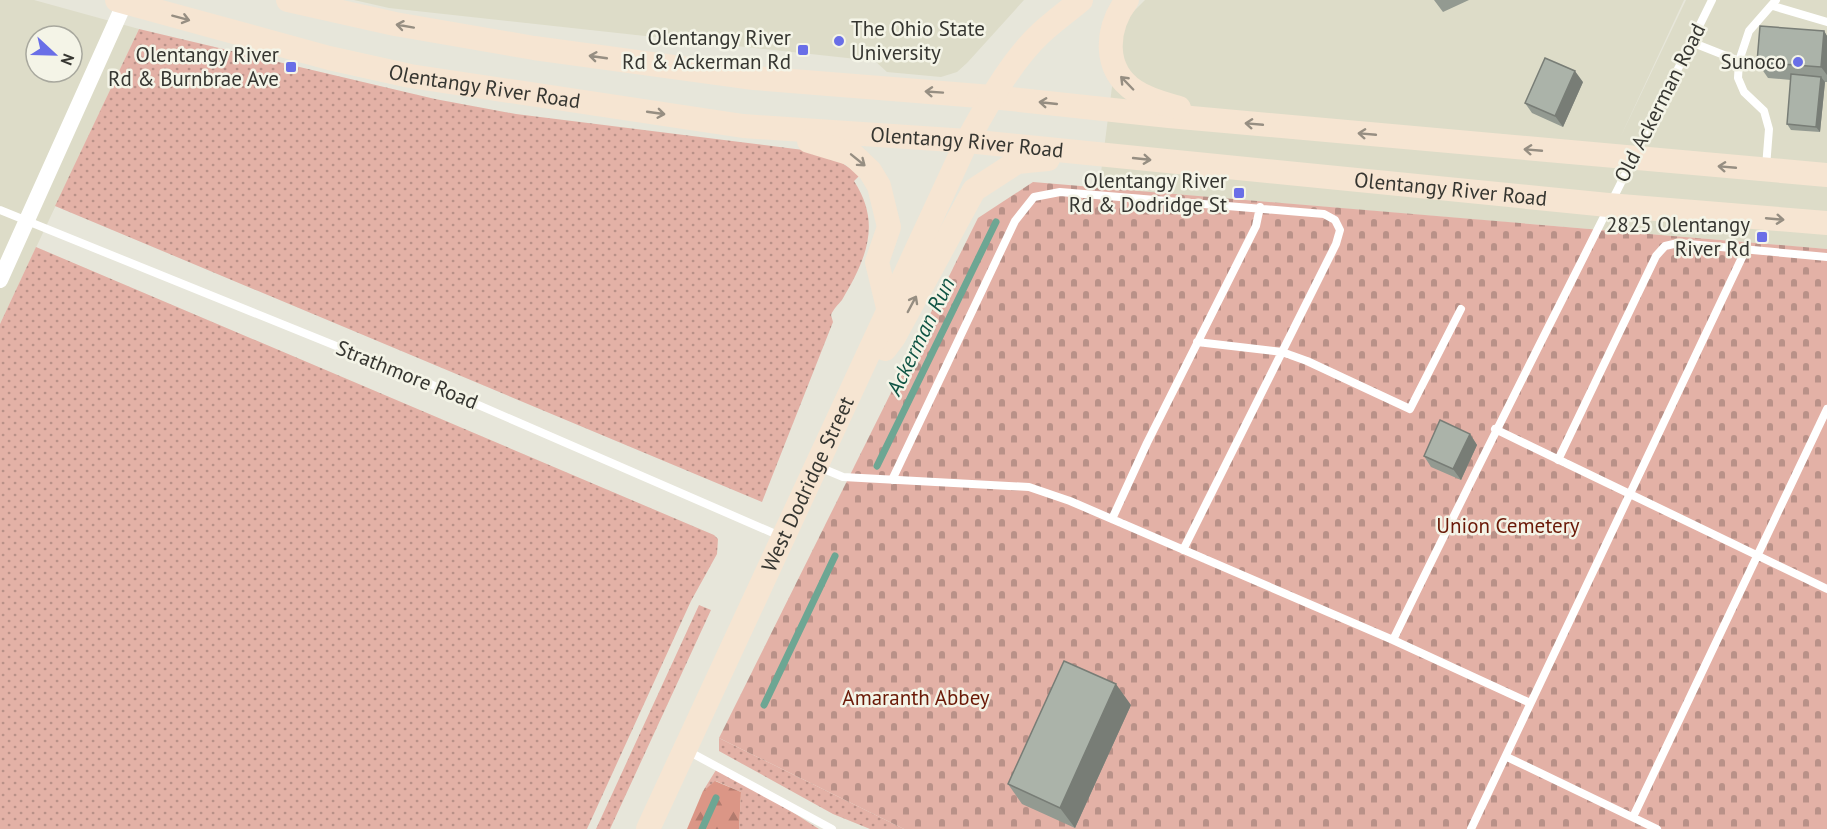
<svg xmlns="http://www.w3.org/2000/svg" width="1827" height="829" font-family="'PT Sans',sans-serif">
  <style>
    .built { fill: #dddcc8; fill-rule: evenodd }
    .grass { fill: url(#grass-dots) }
    .forest { fill: url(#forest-firs) }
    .cemetery { fill: url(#cemetery-stones) }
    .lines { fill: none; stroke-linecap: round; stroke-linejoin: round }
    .stream { stroke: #6da693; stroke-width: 7 }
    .service { stroke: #fff; stroke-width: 8 }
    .minor { stroke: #fff; stroke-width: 16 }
    .secondary { stroke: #f6e5d2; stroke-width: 24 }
    .wall { fill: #939a91 }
    .shaded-wall { fill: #787d76 }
    .building { fill: #abb3a9; stroke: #787d76; stroke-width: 1.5 }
    .oneway { stroke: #968e82 }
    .poi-dot { fill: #696ee7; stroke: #f4f4e7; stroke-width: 2 }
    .labels { text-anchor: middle; stroke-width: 5; stroke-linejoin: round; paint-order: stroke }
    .poi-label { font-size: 21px; fill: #363631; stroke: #f4f4e7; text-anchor: end }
    .street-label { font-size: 21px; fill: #363631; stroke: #f4f4e7 }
    .park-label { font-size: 21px; fill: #6a1907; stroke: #f4f4e7 }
    .water-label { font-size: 22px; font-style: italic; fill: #0f5444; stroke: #f4f4e7 }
  </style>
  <defs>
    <pattern id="grass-dots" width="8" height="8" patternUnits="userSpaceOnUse" patternTransform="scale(1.5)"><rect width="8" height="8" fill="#e3b1a6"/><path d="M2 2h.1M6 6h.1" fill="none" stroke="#b99188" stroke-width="1.8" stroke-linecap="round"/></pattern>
    <pattern id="forest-firs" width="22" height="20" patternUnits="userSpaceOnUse" patternTransform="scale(1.5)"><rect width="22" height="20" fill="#db9686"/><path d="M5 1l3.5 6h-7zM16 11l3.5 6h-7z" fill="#b27b6e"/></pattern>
    <pattern id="cemetery-stones" width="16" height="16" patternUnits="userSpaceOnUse" patternTransform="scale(1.5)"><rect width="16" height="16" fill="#e3b1a6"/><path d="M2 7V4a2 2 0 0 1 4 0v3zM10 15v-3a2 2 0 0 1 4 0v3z" fill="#b99188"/></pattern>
  </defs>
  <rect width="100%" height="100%" fill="#e7e6da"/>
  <path class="built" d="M 0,0 L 34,0 L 139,29 L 0,324 ZM 36,36 L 72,36 L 72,72 L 36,72 Z
    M 354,0 L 1024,0 L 967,63 L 957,72 L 941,77 L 887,72 L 875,61 L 389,8 Z
    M 1145,0 L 1684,0 L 1620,138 L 1686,0 L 1827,0 L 1827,249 L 1099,188 L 1117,48 L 1126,19 Z"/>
  <path class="grass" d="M 139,29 L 435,99 L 516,114 L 819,152 L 833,157 L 860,175 L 854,181 C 882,224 866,259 842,300 C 838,305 834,308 831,315 L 833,322 L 762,502 L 55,206 Z
    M 36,247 L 714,535 L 718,539 L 717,554 L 691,601 L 587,829 L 0,829 L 0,324 Z
    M 699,605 L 711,610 L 610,829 L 596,829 Z
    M 719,738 L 904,829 L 870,829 L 833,814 L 719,751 Z
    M 716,770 L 756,789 L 819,829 L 739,829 L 741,792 L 716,781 L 703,791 Z"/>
  <path class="forest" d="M 715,781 L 741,792 L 739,829 L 687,829 L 703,791 Z"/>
  <path class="cemetery" d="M 1033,182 L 1827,249 L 1827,829 L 904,829 L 719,738 L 978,218 Z"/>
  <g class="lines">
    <path class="stream" d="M 877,466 L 996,222
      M 764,705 L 835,556
      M 702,829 L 716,798"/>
    <path class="service" d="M 1773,6 L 1827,22
      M 1691,42 L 1739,61
      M 1766,167 L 1769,129 L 1764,111 L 1744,92 L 1738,78 L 1739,61 L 1749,31 L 1776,0
      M 0,210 L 430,384 L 780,536
      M 1197,342 L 1282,352 L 1307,361 L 1410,409 L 1461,309
      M 1495,429 L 1827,589
      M 1558,460 L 1656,256 L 1665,246 L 1678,243 L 1827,257
      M 819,467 L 843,477 L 1029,487 L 1070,501 L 1393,640 L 1530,703
      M 892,480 L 1015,221 L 1034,197 L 1060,192 L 1324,214 L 1335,220 L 1340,230 L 1336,244 L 1183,550
      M 1112,519 L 1147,443 L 1256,226 L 1260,207
      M 1393,640 C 1497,425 1607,214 1712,0
      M 688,751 L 832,829
      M 1507,757 L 1657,829
      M 1633,817 L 1827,409
      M 1471,829 L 1746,249"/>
    <path class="minor" d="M 0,280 L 126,0"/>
    <g class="secondary">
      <path id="s1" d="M 117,0 L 329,58 L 410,76 L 743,126 L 967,141 L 1608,205 L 1827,223"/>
      <path d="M 288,0 L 395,24 L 534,48 L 754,78 L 992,97 L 1169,116 L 1827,175"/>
      <path d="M 1127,0 C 1106,28 1102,69 1135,91 C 1148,100 1165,104 1179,108"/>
      <path d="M 809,141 L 852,154 L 870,171 L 879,186 L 889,227 L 877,262 L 889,312"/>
      <path d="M 885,349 L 894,337 L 974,190 L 1017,162 L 1048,159"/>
      <path id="s2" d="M 648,829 L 967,141 C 988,104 1010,62 1041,33 C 1054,21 1068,11 1081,0"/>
    </g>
  </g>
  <path class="wall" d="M 1434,0 L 1469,0 L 1443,12 Z
    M 1824,31 L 1827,36 L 1827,82 L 1825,82 L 1820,132 L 1791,130 L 1787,124 L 1791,80 L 1768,78 L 1757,62 Z
    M 1583,82 L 1563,127 L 1532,113 L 1525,103 Z
    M 1470,434 L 1477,445 L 1461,480 L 1431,467 L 1424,456 Z
    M 1131,705 L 1075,828 L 1022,804 L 1008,784 Z"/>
  <path class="shaded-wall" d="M 1824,31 L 1827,36 L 1827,75 L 1821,67 Z
    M 1575,71 L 1583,82 L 1563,127 L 1555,116 Z
    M 1821,77 L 1825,82 L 1820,132 L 1816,127 Z
    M 1470,434 L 1477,445 L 1461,480 L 1453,469 Z
    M 1116,684 L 1131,705 L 1075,828 L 1060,808 Z"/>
  <path class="building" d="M 1760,26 L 1824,31 L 1821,67 L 1757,62 Z
    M 1545,58 L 1575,71 L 1555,116 L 1525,103 Z
    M 1791,74 L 1821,77 L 1816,127 L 1787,124 Z
    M 1440,420 L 1470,434 L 1453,469 L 1424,456 Z
    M 1064,661 L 1116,684 L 1060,808 L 1008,784 Z"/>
  <defs><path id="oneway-shaft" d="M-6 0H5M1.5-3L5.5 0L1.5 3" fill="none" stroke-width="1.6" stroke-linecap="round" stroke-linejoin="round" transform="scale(1.5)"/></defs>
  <g class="oneway">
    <use href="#oneway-shaft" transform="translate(181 18) rotate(15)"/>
    <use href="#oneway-shaft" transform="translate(405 26) rotate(-170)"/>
    <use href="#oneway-shaft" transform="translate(598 57) rotate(-172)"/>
    <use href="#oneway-shaft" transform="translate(1127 83) rotate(-134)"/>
    <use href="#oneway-shaft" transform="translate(934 92) rotate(-176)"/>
    <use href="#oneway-shaft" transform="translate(1048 103) rotate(-174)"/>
    <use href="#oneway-shaft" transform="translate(656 113) rotate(8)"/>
    <use href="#oneway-shaft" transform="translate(1254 124) rotate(-175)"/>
    <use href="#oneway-shaft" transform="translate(1367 134) rotate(-175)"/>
    <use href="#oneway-shaft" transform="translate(1533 150) rotate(-175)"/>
    <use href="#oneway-shaft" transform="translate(1142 159) rotate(6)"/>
    <use href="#oneway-shaft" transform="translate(858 160) rotate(39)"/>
    <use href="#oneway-shaft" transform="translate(1727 167) rotate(-175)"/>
    <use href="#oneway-shaft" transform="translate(1775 219) rotate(5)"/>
    <use href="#oneway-shaft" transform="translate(912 304) rotate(-62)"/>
  </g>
  <g class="poi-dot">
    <circle cx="839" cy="41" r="6"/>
    <rect x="797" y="44" width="12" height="12" rx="3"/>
    <circle cx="1798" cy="62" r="6"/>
    <rect x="285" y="61" width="12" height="12" rx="3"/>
    <rect x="1233" y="187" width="12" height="12" rx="3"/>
    <rect x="1756" y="231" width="12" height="12" rx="3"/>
  </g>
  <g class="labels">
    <g class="poi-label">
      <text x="851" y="36" text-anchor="start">The Ohio State<tspan x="851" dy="24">University</tspan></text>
      <text x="791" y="45">Olentangy River<tspan x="791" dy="24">Rd &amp; Ackerman Rd</tspan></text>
      <text x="279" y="62">Olentangy River<tspan x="279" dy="24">Rd &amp; Burnbrae Ave</tspan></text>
      <text x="1786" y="69">Sunoco</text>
      <text x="1227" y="188">Olentangy River<tspan x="1227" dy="24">Rd &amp; Dodridge St</tspan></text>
      <text x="1750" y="232">2825 Olentangy<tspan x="1750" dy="24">River Rd</tspan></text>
    </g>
    <g class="street-label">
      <text dy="7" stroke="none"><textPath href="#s1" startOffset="378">Olentangy River Road</textPath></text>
      <text transform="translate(1660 103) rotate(-63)" y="7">Old Ackerman Road</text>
      <text dy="7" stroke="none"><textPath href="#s1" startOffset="864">Olentangy River Road</textPath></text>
      <text dy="7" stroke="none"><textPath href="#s1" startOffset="1350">Olentangy River Road</textPath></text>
      <text transform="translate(407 375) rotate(22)" y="7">Strathmore Road</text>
      <text dy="7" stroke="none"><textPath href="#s2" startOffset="380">West Dodridge Street</textPath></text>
    </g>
    <g class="park-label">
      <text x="1508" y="533">Union Cemetery</text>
      <text x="916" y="705">Amaranth Abbey</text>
    </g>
    <g class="water-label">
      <text transform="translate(920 336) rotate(-64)" y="8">Ackerman Run</text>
    </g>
  </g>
  <g transform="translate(54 54) rotate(112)"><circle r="28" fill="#f4f4e7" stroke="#a8a89e" stroke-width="1.5"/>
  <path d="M0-4.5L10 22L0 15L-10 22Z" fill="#696ee7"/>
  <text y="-9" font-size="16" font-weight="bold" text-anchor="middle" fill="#363631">N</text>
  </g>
</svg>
